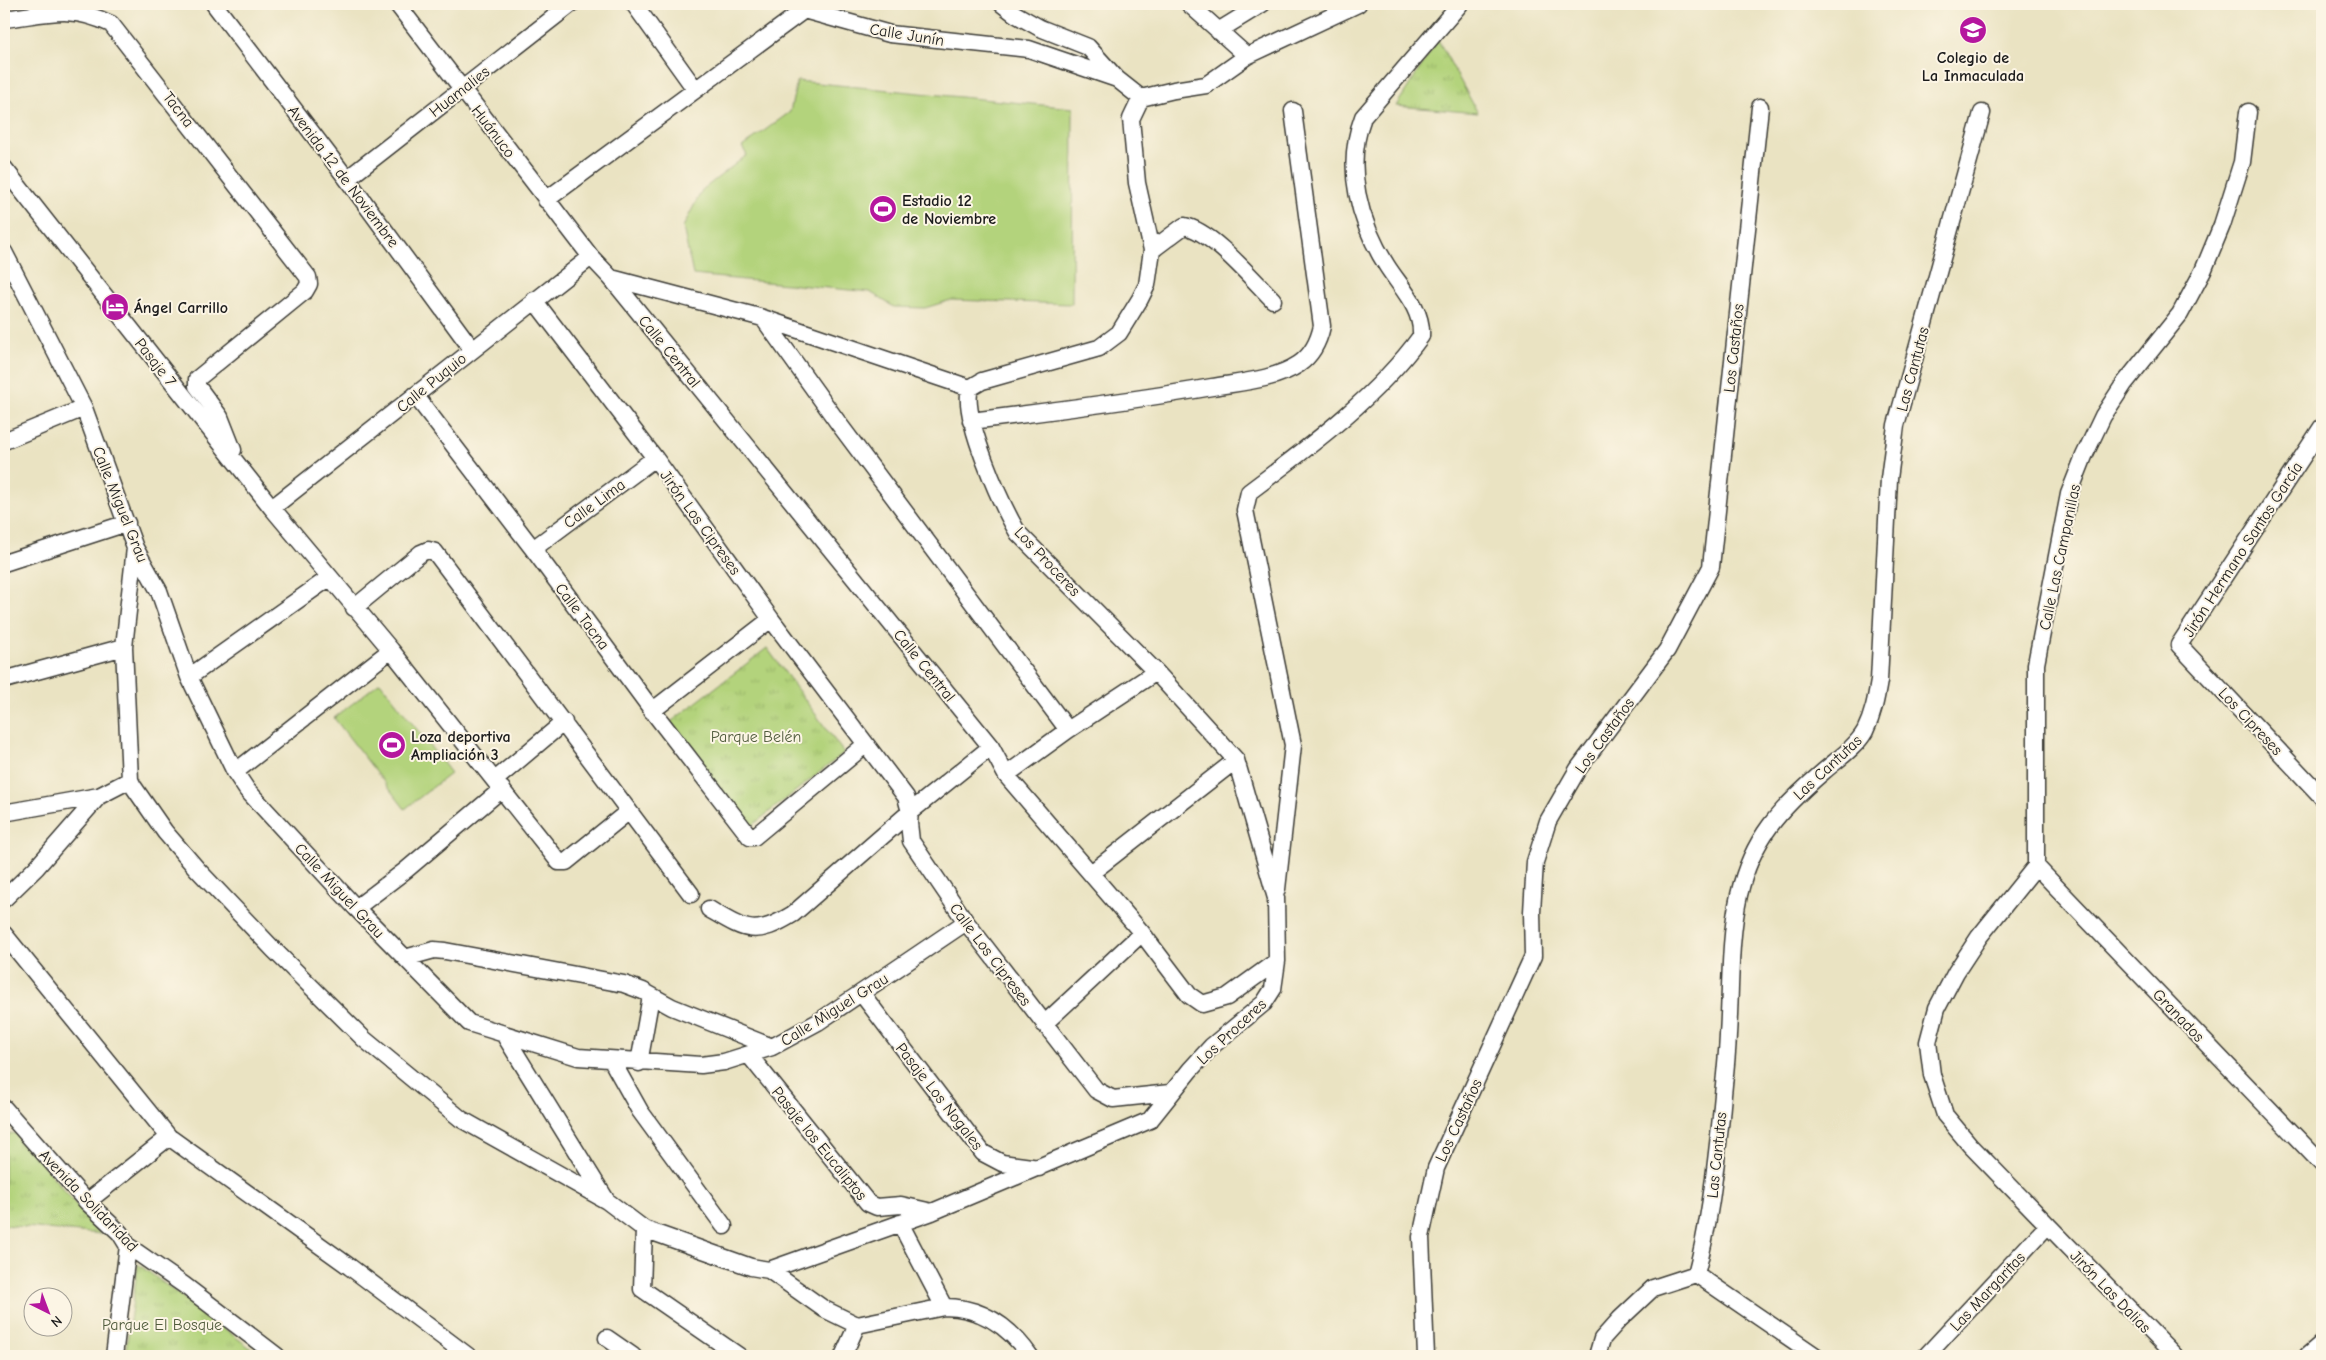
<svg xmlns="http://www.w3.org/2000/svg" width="2326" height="1360" font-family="'Comic Neue',sans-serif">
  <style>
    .park { fill: url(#park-tufts); stroke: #68784c }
    .pitch { fill: #b3d37b; stroke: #68784c }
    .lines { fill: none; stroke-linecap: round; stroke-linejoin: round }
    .street-casing { stroke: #3b3a35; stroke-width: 19 }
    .street { stroke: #fff; stroke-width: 16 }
    .labels { text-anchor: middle; stroke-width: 4; stroke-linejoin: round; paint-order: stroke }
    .street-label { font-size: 16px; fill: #1c1c1c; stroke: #fcf5e5 }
    .poi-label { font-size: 16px; font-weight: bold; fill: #1c1c1c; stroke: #fcf5e5; text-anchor: start }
    .park-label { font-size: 16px; fill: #515c3d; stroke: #fcf5e5 }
  </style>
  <defs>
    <pattern id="park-tufts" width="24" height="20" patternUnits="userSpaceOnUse" patternTransform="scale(1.25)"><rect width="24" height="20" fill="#b3d37b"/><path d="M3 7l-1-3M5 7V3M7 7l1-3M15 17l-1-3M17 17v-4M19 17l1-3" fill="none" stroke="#99b56a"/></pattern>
  </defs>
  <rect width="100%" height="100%" fill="#fcf5e5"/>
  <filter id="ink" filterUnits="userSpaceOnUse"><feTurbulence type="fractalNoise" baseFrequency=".02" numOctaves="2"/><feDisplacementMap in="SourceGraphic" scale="10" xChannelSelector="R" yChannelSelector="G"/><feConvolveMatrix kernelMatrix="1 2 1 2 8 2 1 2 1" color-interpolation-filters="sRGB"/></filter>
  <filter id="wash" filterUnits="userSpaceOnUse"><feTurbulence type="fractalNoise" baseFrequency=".0096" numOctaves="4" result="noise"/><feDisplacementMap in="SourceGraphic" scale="20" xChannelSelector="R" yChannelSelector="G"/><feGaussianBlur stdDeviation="1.12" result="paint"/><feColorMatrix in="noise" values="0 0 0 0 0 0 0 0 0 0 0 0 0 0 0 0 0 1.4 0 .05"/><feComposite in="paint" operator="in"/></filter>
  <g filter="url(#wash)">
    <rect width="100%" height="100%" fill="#eae3c2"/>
    <path class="park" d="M 1438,40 L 1478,113 L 1396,106 Z
      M 767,648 L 844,753 L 750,827 L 668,724 Z
      M 16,1133 L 101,1234 L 4,1225 L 4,1149 L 9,1134 Z
      M 138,1264 L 261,1356 L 125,1356 Z"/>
    <path class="pitch" d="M 797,81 L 1073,108 L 1072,304 L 951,300 L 925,308 L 894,307 L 870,292 L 693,275 L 683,227 L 702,190 L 747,155 L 742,147 L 790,112 Z
      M 380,682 L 451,773 L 405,809 L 334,718 Z"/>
  </g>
  <g filter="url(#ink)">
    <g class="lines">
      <g class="street-casing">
        <path id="street" d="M 214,4 L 347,179 L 472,349
          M 397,4 L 591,257 L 611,278 L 991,747 L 1006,775 L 1142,933 L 1189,995 L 1202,1004 L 1227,997 L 1277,961
          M 634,4 L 695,89
          M 1002,4 L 1015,14 L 1040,28 L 1088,47 L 1117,79
          M 1189,4 L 1247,56
          M 804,10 L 890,34 L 1029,49 L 1117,79 L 1141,98
          M 4,19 C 47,14 70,4 111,24 L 308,277 L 309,284 L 305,291 L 197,379 L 197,386 L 220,417 L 233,450
          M 1218,31 L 1262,4
          M 4,168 L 272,508 L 391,650 L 559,862 L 566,862 L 629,811
          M 347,179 L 571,4
          M 546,200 L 804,10
          M 1152,250 L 1184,226 C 1211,230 1253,280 1273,300
          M 4,252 L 84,408 L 135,548 L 159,591 L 189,677 L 235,772 L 247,790 L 356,908 L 469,1023 L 578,1057 L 701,1065 L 724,1062 L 772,1047 L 818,1022 L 966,922
          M 611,278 L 763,318 L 970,388
          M 534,300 L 655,458 L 771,619 L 906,797 L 910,812 L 909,823 L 911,841 L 966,922 L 1096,1090 L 1113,1099 L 1170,1093
          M 763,318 L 839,424 L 1068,730
          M 415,395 L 533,549 L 658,718 L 750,837 L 754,837 L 865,745
          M 971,421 C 1052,411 1132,401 1212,387 C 1241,382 1275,380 1299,364 C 1312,355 1319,340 1322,326 L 1293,111
          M 2322,427 L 2179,645 L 2322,797
          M 4,441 L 84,408
          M 272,508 L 591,257
          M 135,548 L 124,647 L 130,780 L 133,786 L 165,832 L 197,869 L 273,949 L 364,1039 L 461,1119 L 607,1201 L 644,1229 L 642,1289 L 739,1356
          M 533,549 L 655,458
          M 4,563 L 127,523
          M 354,608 L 421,553 L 428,550 L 435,552 L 691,894
          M 189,677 L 329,578
          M 4,680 L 124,647
          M 652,711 L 771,619
          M 235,772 L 391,650
          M 1006,775 L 1068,730 L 1156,672
          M 495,780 L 564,722
          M 4,811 L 9,812 L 99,796 L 130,780
          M 2036,866 L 2036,664 L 2069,494 L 2084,456 L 2103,416 L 2124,384 L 2180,314 L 2203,271 L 2222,225 L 2242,162 L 2248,112
          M 2036,866 L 1979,937 L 1956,972 L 1937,1008 L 1928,1042 L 1932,1075 L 1945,1115 L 1970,1145 L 2175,1356
          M 2036,866 L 2322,1164
          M 1091,873 L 1236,760
          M 1277,889 L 1293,745 L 1245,510 L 1249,492 C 1309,447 1377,397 1421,336 C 1423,309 1401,288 1387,266 C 1359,222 1344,167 1363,117 L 1460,4
          M 4,899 L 36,868 L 99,796
          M 356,908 L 406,870 L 502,789
          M 709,909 C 745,930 754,938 793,914 L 910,812 L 991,747
          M 4,934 L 169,1137 L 350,1267 L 468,1356
          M 405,958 L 434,950 L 445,951 L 624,984 L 643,991 L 672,1007 L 772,1047
          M 862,994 L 983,1153 L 1002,1163 L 1039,1168
          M 1044,1024 L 1142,933
          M 505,1036 L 605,1198
          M 749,1055 L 868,1203 L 877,1207 L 901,1205 L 932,1212
          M 612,1061 L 640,1111 L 724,1226
          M 639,1063 L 651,996
          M 4,1108 L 87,1202 L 120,1233 L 128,1246 L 184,1285 L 277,1356
          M 87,1202 L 169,1137
          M 900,1223 L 944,1307
          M 644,1229 L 751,1267 L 769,1270 L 932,1212 L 1150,1120 L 1190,1070 L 1212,1046 L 1264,1003 L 1273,989 L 1277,961 L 1276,898 L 1236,760 L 1156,672 L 1018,533 C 1002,506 961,416 970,388 L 982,381 L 1099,348 L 1119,333 L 1140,299 L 1147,285 L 1152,250 L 1137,183 L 1131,119 L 1141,98 L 1174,90 L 1206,85 L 1247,56 L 1358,4
          M 769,1270 L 824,1309 L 857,1325 L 944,1307 C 982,1307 1009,1326 1030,1356
          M 1696,1274 C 1710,1222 1715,1171 1721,1117 C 1723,1090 1727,1062 1728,1035 C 1731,989 1729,940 1739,895 C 1752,838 1781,808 1824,771 C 1838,759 1856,747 1865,731 C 1873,715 1876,699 1879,681 L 1889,479 L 1896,425 L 1982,113
          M 1696,1274 L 1816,1356
          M 607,1338 L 633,1356
          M 114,1356 L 128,1246
          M 843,1356 L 857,1325
          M 1426,1356 L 1421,1237 L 1436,1168 L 1533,956 L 1532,912 L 1535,862 L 1548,821 L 1578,769 L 1667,650 L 1711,567 L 1760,107
          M 1597,1356 L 1602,1339 L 1620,1319 L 1653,1288 L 1696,1274
          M 1926,1356 L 2048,1225
          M 2307,1356 L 2322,1343"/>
      </g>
      <use href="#street" class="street"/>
    </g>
  </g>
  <defs>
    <g id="school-disc" transform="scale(1.4375)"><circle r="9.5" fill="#b5179e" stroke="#fcf5e5"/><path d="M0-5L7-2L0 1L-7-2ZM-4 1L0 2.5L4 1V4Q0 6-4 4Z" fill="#fff"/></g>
    <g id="stadium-disc" transform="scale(1.4375)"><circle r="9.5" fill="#b5179e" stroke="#fcf5e5"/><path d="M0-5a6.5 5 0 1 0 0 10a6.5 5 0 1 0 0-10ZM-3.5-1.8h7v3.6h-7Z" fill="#fff"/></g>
    <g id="hotel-disc" transform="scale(1.4375)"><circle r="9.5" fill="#b5179e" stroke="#fcf5e5"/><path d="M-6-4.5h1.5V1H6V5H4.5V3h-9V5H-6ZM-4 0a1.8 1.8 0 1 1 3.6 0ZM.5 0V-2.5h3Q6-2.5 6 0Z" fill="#fff"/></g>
  </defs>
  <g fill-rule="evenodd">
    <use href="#school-disc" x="1973" y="30"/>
    <use href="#stadium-disc" x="883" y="209"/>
    <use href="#hotel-disc" x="115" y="307"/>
    <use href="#stadium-disc" x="392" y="745"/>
  </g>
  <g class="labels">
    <g class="street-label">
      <text transform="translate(907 34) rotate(9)" y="6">Calle Junín</text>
      <text transform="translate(459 91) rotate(-38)" y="6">Huamalies</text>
      <text transform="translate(179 109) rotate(52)" y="6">Tacna</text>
      <text transform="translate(494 131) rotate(53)" y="6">Huánuco</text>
      <text transform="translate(344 176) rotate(53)" y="6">Avenida 12 de Noviembre</text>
      <text transform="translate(1733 348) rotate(-84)" y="6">Los Castaños</text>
      <text transform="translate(670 351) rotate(51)" y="6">Calle Central</text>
      <text transform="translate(156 362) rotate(52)" y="6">Pasaje 7</text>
      <text transform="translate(1912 369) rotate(-75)" y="6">Las Cantutas</text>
      <text transform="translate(431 382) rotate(-39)" y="6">Calle Puquio</text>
      <text transform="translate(594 503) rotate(-36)" y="6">Calle Lima</text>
      <text transform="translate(121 504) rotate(68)" y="6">Calle Miguel Grau</text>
      <text transform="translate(701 522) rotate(54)" y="6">Jirón Los Cipreses</text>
      <text transform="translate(2242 549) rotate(-57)" y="6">Jirón Hermano Santos García</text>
      <text transform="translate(2059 557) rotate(-78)" y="6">Calle Las Campanillas</text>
      <text transform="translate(1048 561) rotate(47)" y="6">Los Proceres</text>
      <text transform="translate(583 616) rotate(53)" y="6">Calle Tacna</text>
      <text transform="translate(925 665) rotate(51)" y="6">Calle Central</text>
      <text transform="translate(2251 721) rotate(47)" y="6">Los Cipreses</text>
      <text transform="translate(1604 735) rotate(-54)" y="6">Los Castaños</text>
      <text transform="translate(1827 767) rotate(-43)" y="6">Las Cantutas</text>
      <text transform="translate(340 890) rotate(47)" y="6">Calle Miguel Grau</text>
      <text transform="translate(991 954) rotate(53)" y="6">Calle Los Cipreses</text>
      <text transform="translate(834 1009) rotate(-32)" y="6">Calle Miguel Grau</text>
      <text transform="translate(2179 1015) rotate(46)" y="6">Granados</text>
      <text transform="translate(1231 1031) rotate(-43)" y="6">Los Proceres</text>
      <text transform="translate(940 1096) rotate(52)" y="6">Pasaje Los Nogales</text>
      <text transform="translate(1458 1120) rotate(-65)" y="6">Los Castaños</text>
      <text transform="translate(820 1143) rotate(51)" y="6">Pasaje los Eucaliptos</text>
      <text transform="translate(1716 1155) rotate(-84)" y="6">Las Cantutas</text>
      <text transform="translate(89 1200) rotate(46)" y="6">Avenida Solidaridad</text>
      <text transform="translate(1987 1291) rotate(-47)" y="6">Las Margaritas</text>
      <text transform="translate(2111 1291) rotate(46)" y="6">Jirón Las Dalias</text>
    </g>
    <g class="poi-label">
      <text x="1973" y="63" text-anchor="middle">Colegio de<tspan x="1973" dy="18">La Inmaculada</tspan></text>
      <text x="902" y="206">Estadio 12<tspan x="902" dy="18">de Noviembre</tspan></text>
      <text x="134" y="313">Ángel Carrillo</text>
      <text x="411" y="742">Loza deportiva<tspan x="411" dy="18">Ampliación 3</tspan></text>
    </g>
    <g class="park-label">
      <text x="756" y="742">Parque Belén</text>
      <text x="162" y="1330">Parque El Bosque</text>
    </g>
  </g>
  <rect width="2326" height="1360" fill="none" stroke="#fcf5e5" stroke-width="20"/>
  <g transform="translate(48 1312) rotate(138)"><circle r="24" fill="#fcf5e5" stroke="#a29e95"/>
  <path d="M0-4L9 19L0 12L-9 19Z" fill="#b5179e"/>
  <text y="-8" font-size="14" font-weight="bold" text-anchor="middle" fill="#1c1c1c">N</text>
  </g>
</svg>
